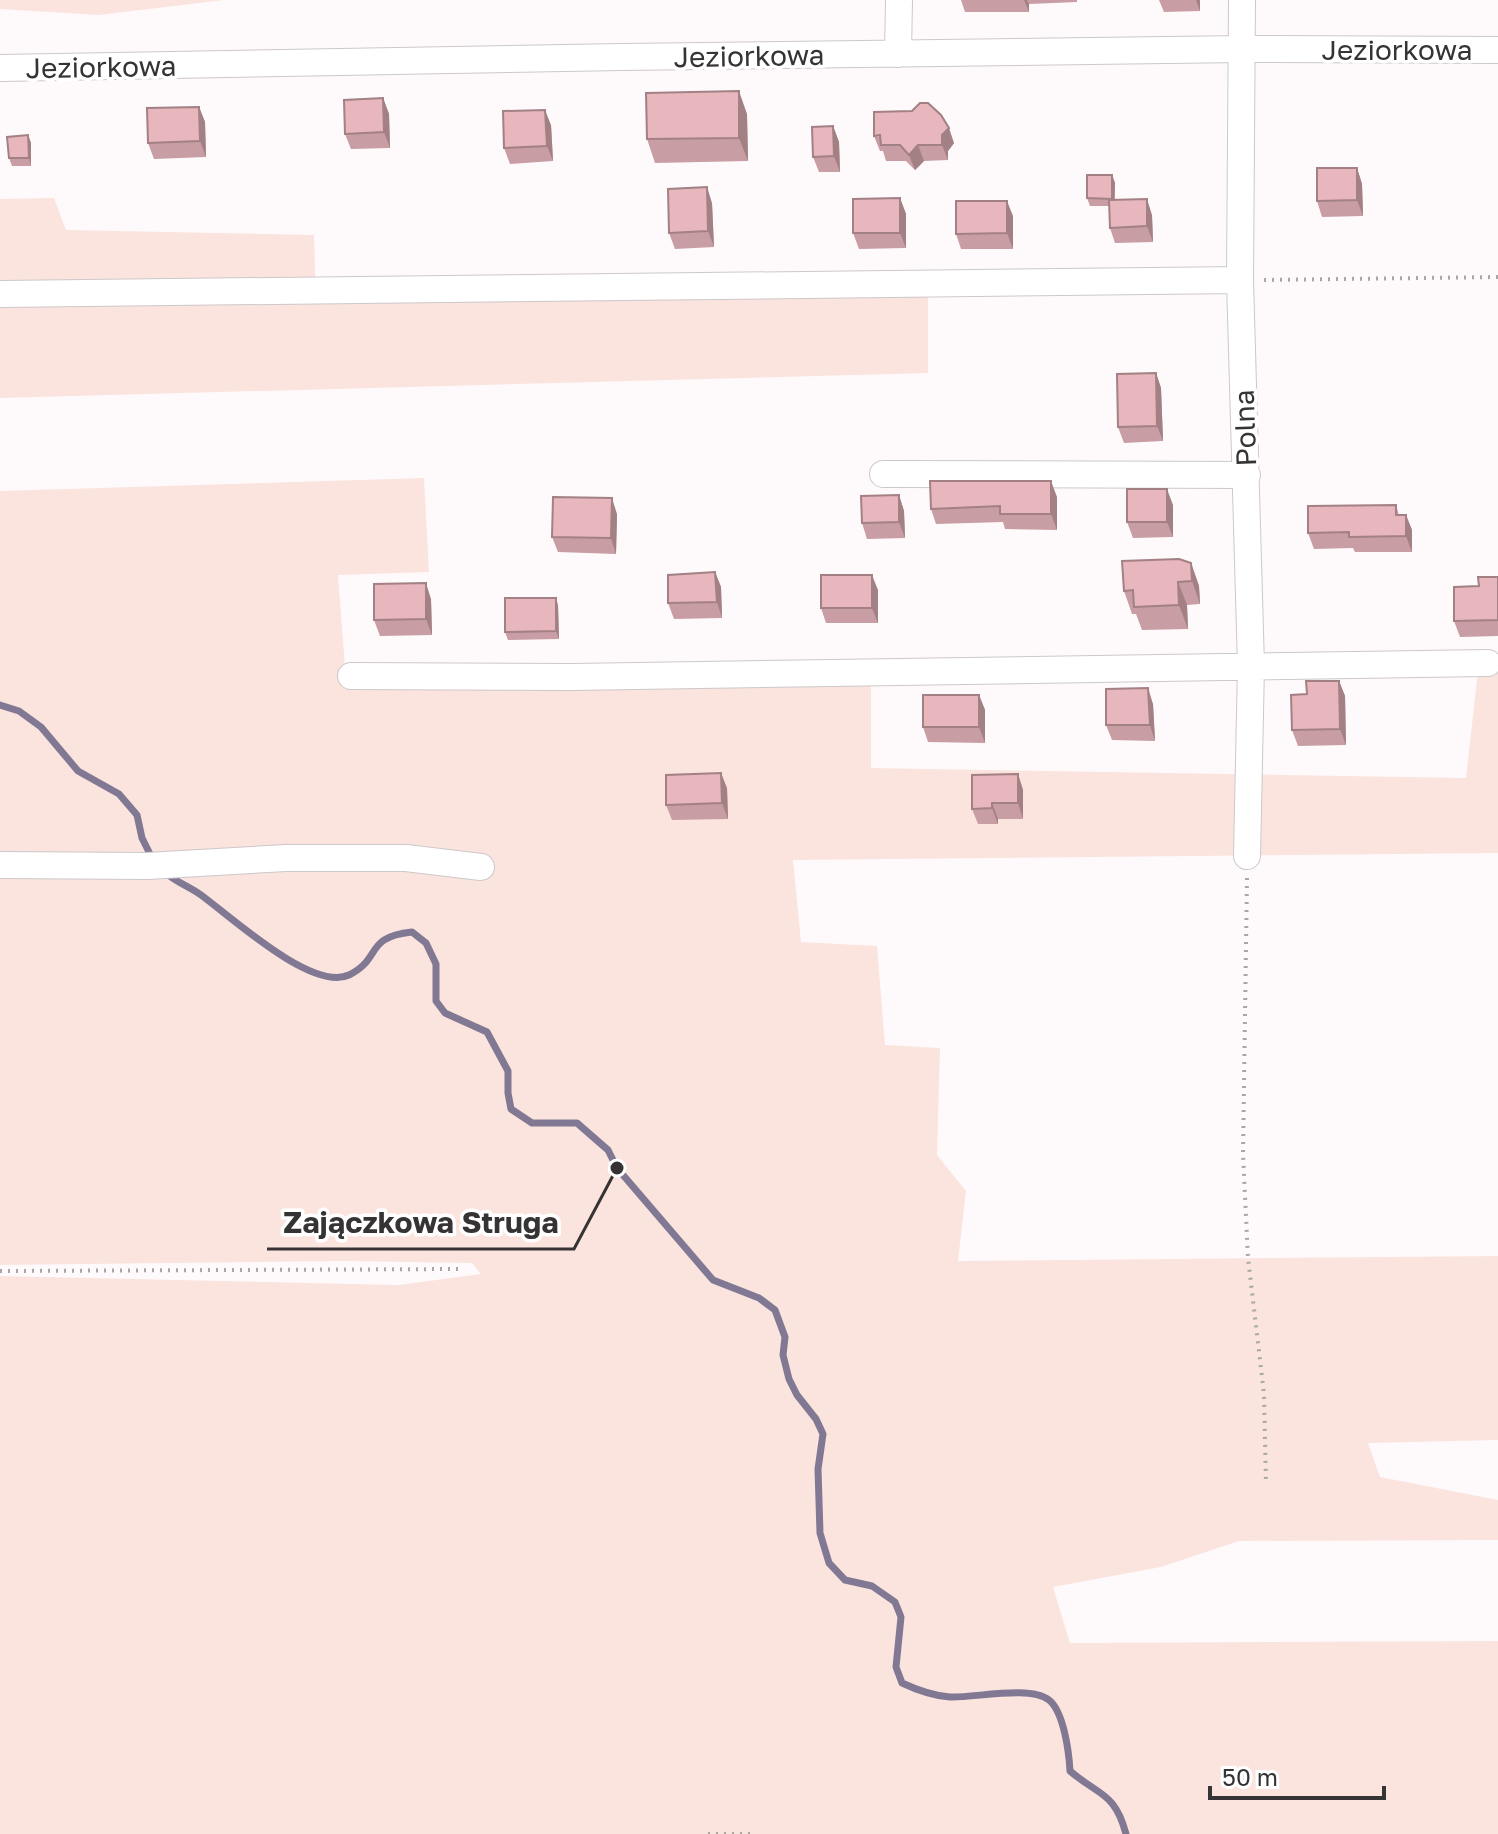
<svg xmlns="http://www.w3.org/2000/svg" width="1498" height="1834" font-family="'Golos Text',sans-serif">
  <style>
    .green { fill: #fbe4de }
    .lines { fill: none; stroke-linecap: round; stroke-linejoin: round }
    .stream { stroke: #817994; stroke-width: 7 }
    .minor-casing { stroke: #cdc8ca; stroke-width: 28 }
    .path { stroke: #a9a6a7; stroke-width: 4; stroke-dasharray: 2 6; stroke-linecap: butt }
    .minor { stroke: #fff; stroke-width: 26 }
    .wall { fill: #c89da3 }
    .shaded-wall { fill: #a28084 }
    .building { fill: #e8b7bd; stroke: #a28084; stroke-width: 2 }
    .labels { text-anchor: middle; stroke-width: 7; stroke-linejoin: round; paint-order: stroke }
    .street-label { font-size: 28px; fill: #353334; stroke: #fff }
    .leader { fill: none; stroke: #353334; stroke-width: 3 }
    .callout-dot { fill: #353334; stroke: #fff; stroke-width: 3 }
    .callout-label { font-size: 30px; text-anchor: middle; font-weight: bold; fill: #353334; stroke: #fff; stroke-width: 7; stroke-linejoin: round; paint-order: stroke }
  </style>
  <rect width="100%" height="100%" fill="#fefafc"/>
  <path class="green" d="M 0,0 L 224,0 L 99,15 L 0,9 Z
    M 54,198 L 66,230 L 314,235 L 316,303 L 928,291 L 928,373 L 0,398 L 0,199 Z
    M 424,478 L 429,572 L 338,575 L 345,666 L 871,678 L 871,768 L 1466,778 L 1478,671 L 1498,670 L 1498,853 L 793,860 L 801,942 L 877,946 L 885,1045 L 940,1048 L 937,1155 L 966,1191 L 958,1261 L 1498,1256 L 1498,1440 L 1368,1443 L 1380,1477 L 1498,1500 L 1498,1540 L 1239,1541 L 1161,1567 L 1053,1587 L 1070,1643 L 1498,1641 L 1498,1834 L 0,1834 L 0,1276 L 399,1285 L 481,1274 L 472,1263 L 344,1261 L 0,1265 L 0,491 Z"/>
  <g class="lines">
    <path class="stream" d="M 0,705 L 19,711 L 41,727 L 78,771 L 119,794 L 137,815 L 142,838 L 153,860
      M 165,872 C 175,882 189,886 201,895 C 230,916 312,992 349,975 C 382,959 364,937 412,932 L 426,943 L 436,964 L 436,1001 L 445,1013 L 487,1032 L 508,1071 L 508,1093 L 511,1109 L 532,1123 L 577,1123 L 608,1150 L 617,1168 L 713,1280 L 759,1298 L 775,1310 L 785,1337 L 783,1355 L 789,1379 L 797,1395 L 816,1419 L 823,1434 L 818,1469 L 820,1533 L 829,1563 L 845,1580 L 872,1586 L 895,1602 L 901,1617 L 896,1667 L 902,1683 C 917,1690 933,1696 950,1697 C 975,1698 1030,1685 1049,1700 C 1064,1712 1069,1753 1070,1771 C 1099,1796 1115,1792 1126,1834"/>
    <g class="minor-casing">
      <path id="minor" d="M 1242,0 L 1240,280 L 1251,666 L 1247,856
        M 898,54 L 899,0
        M 0,68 L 622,57 L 1243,49 L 1498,50
        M 0,294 L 1240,280
        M 883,474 L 1247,475
        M 351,676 L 572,677 L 1488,663
        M 0,865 L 147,866 L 286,858 L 406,858 L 481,867"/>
    </g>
    <path class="path" d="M 1264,280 L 1498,277
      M 1247,878 L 1243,1154 L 1248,1258 L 1264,1394 L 1266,1484
      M 0,1271 L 458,1269
      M 708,1834 L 756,1834"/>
    <use href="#minor" class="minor"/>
  </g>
  <path class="wall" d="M 961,0 L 1077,0 L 1077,2 L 1029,4 L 1029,12 L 965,12 Z
    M 1159,0 L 1200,0 L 1200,11 L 1164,12 Z
    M 383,98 L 389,114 L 390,148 L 351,149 L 345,134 Z
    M 199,107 L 205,122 L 206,157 L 154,159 L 148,143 Z
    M 747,114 L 748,161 L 655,163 L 647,139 Z
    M 551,125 L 553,161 L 510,164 L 504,148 Z
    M 833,126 L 839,142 L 840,172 L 819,172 L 813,157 Z
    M 28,135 L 31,143 L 31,166 L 12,166 L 9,158 Z
    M 874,136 L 954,143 L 948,151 L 948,160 L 924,161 L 915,170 L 906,161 L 886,161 L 883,151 L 880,151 Z
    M 1357,168 L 1362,184 L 1363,216 L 1322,217 L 1317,201 Z
    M 1112,175 L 1115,183 L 1115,200 L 1152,215 L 1153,242 L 1115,243 L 1110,228 L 1109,206 L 1090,206 L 1087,198 Z
    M 900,198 L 906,214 L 906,248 L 859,249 L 853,233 Z
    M 712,203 L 714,247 L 675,249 L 669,233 Z
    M 1013,216 L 1013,249 L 961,249 L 956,234 Z
    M 1156,373 L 1161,388 L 1163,441 L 1124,443 L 1118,427 Z
    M 899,495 L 904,511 L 905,538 L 867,539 L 862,523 Z
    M 1057,497 L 1057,530 L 1005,529 L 1003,522 L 936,524 L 931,509 Z
    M 1173,505 L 1173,537 L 1133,538 L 1127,522 Z
    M 1396,505 L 1399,515 L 1406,515 L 1412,530 L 1412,552 L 1355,552 L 1353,548 L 1314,549 L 1308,533 Z
    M 617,514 L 616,554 L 558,552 L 552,537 Z
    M 1191,563 L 1199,586 L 1200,604 L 1187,605 L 1188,629 L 1142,630 L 1136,614 L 1132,614 L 1124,591 Z
    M 715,572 L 721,587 L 722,618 L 674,619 L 668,603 Z
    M 1498,577 L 1498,636 L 1460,637 L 1454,621 L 1479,586 Z
    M 878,590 L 878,623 L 826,623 L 821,608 Z
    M 431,599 L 432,635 L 380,636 L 374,620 Z
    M 558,605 L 559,639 L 508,640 L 505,632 Z
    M 1339,681 L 1345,696 L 1346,745 L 1298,746 L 1292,730 Z
    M 979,695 L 985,710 L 985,743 L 928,742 L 923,727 Z
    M 1153,704 L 1155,741 L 1112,740 L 1106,725 Z
    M 1018,774 L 1023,790 L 1023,819 L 998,819 L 998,824 L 978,824 L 972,809 Z
    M 727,788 L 728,819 L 672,820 L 666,805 Z"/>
  <path class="shaded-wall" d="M 1024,0 L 1027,0 L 1029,4 L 1029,12 Z
    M 1196,0 L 1200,0 L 1200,11 Z
    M 739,91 L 747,114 L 748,161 L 739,138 Z
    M 383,98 L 389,114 L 390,148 L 384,132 Z
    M 199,107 L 205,122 L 206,157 L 200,141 Z
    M 545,110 L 551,125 L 553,161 L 547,146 Z
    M 833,126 L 839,142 L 840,172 L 834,156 Z
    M 949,128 L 954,143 L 948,151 L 948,160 L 942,145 L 942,135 Z
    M 28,135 L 31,143 L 31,166 L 29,158 Z
    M 918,145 L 924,161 L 915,170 L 909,155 Z
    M 1357,168 L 1362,184 L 1363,216 L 1357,200 Z
    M 1112,175 L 1115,183 L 1114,206 L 1112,199 Z
    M 707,187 L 712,203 L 714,247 L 708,231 Z
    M 900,198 L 906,214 L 906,248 L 900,233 Z
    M 1147,199 L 1152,215 L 1153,242 L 1147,226 Z
    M 1007,201 L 1013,216 L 1013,249 L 1007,233 Z
    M 1156,373 L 1161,388 L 1163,441 L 1157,426 Z
    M 1051,481 L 1057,497 L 1057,530 L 1051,514 Z
    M 1167,489 L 1173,505 L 1173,537 L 1167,522 Z
    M 899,495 L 904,511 L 905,538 L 899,522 Z
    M 612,498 L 617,514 L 616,554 L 611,538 Z
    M 1406,515 L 1412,530 L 1412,552 L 1406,536 Z
    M 1191,563 L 1199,586 L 1200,604 L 1192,581 Z
    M 715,572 L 721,587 L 722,618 L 717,602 Z
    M 872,575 L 878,590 L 878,623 L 872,608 Z
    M 1178,582 L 1187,605 L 1188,629 L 1179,605 Z
    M 426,583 L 431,599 L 432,635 L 426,619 Z
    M 556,598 L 558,605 L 559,639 L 556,631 Z
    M 1339,681 L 1345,696 L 1346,745 L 1340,729 Z
    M 1148,688 L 1153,704 L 1155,741 L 1150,725 Z
    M 979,695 L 985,710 L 985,743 L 979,727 Z
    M 721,773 L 727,788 L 728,819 L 722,803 Z
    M 1018,774 L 1023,790 L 1023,819 L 1018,803 Z
    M 992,803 L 998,819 L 998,824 L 992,808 Z"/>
  <path class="building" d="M 739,91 L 739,138 L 647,139 L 646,93 Z
    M 383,98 L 384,132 L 345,134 L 344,100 Z
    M 920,103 L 928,103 L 941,115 L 949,128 L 942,135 L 942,145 L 918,145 L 909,155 L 900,145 L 881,145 L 880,135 L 874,136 L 874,112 L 912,111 Z
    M 199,107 L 200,141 L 148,143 L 147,108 Z
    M 545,110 L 547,146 L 504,148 L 503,111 Z
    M 833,126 L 834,156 L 813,157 L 812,127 Z
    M 28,135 L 29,158 L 9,158 L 7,137 Z
    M 1317,168 L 1357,168 L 1357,200 L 1317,201 Z
    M 1087,175 L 1112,175 L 1112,199 L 1087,198 Z
    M 707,187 L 708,231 L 669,233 L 668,189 Z
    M 900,198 L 900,233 L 853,233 L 853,199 Z
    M 1147,199 L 1147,226 L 1110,228 L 1109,200 Z
    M 956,201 L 1007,201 L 1007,233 L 956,234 Z
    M 1156,373 L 1157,426 L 1118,427 L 1117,374 Z
    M 930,481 L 1051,481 L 1051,514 L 1000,514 L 1000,506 L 931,509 Z
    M 1127,489 L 1167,489 L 1167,522 L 1127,522 Z
    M 899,495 L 899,522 L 862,523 L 861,496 Z
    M 553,497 L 612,498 L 611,538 L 552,537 Z
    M 1396,505 L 1396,515 L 1406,515 L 1406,536 L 1349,537 L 1349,532 L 1308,533 L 1308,506 Z
    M 1179,559 L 1191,563 L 1192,581 L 1178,582 L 1179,605 L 1134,607 L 1133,590 L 1124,591 L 1122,561 Z
    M 715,572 L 717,602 L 668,603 L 668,575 Z
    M 821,575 L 872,575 L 872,608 L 821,608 Z
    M 1478,577 L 1498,577 L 1498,620 L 1454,621 L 1454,587 L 1479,586 Z
    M 426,583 L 426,619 L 374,620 L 374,584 Z
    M 505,598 L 556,598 L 556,631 L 505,632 Z
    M 1306,681 L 1339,681 L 1340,729 L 1292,730 L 1291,695 L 1307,694 Z
    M 1148,688 L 1150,725 L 1106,725 L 1106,689 Z
    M 923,695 L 979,695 L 979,727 L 923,727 Z
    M 721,773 L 722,803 L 666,805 L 666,775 Z
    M 1018,774 L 1018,803 L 992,803 L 992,808 L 972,809 L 972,775 Z"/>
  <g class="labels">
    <g class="street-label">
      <text x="1397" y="60">Jeziorkowa</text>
      <text transform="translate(749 56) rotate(-1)" y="10">Jeziorkowa</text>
      <text transform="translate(101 67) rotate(-1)" y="10">Jeziorkowa</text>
      <text transform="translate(1245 428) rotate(-92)" y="10">Polna</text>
    </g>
  </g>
  <path class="leader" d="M617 1168L574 1249H267"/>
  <circle class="callout-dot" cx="617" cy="1168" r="8"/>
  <g class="callout-label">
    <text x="421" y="1233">Zajączkowa Struga</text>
  </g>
  <path d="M1210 1786v12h174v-12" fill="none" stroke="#353334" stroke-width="4"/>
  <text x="1222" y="1786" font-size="24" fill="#353334" stroke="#ffffff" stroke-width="6" paint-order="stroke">50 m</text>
</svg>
